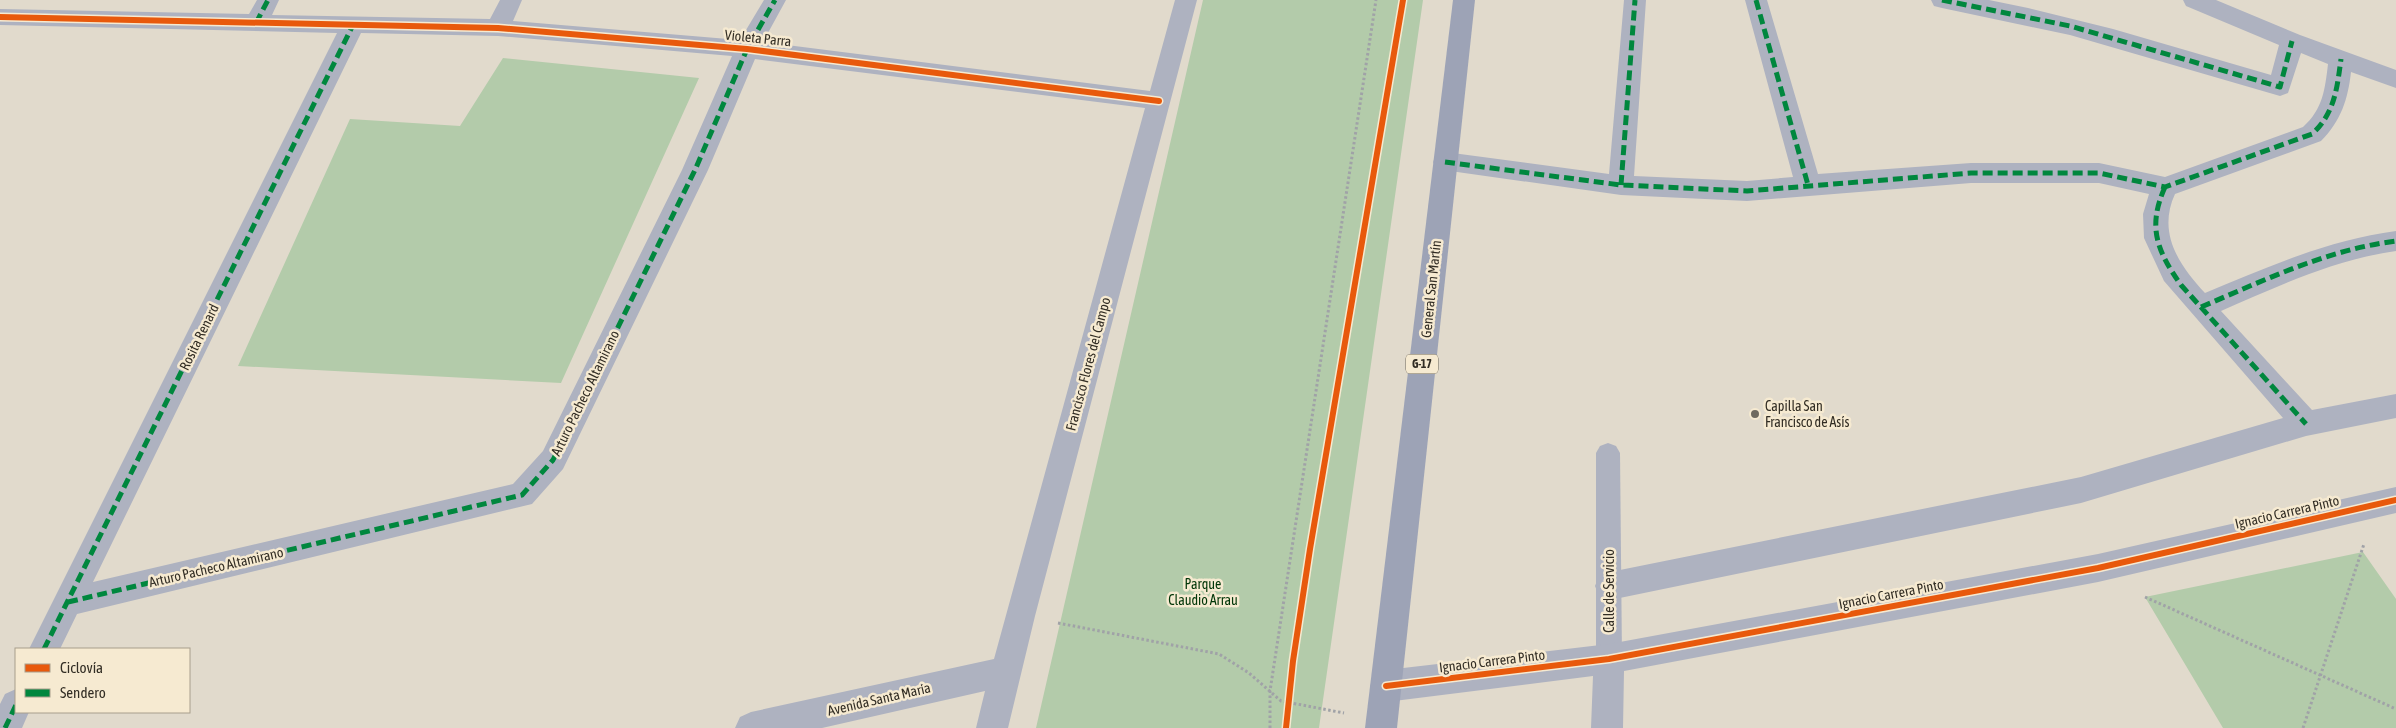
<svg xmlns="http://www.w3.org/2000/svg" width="2396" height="728" font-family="'Asap Condensed',sans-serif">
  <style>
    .green { fill: #b3cbaa }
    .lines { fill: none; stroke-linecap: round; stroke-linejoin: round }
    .path { stroke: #a0a2a7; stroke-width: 3; stroke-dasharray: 2.5 2.5; stroke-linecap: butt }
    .service { fill: #aeb2c0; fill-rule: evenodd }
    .minor { fill: #aeb2c0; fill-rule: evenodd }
    .primary { fill: #9da3b6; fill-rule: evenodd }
    .quiet { stroke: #00873e; stroke-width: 5; stroke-dasharray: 10 5; stroke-linecap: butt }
    .cycleway-casing { stroke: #f6ead1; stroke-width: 9 }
    .cycleway { stroke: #e8590c; stroke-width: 6 }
    .poi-dot { fill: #6f6a5f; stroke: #f6ead1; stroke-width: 2 }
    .labels { text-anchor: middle; stroke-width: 5; stroke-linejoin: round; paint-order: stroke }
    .shield { fill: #f6ead1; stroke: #6d6658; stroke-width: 1 }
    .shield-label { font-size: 12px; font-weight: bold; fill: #322d24 }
    .street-label { font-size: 14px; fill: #322d24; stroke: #f6ead1 }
    .poi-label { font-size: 14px; fill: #322d24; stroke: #f6ead1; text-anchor: start }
    .park-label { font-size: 14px; fill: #003608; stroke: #f6ead1 }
  </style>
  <rect width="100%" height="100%" fill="#e1dacc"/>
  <path class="green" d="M 1203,0 L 1423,0 L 1319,728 L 1036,728 Z
    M 503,58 L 699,78 L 561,383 L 238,366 L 350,119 L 460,126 Z
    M 2363,552 L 2396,599 L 2396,728 L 2223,728 L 2145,597 Z"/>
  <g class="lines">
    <path class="path" d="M 2145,597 L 2396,709
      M 1058,623 L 1219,654 L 1249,673 L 1281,701 L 1344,713
      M 1270,728 L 1270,691 L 1376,0
      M 2303,728 L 2364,544"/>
    <path class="service" d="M 1608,443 L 1616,446 L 1620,453 L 1622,659 L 1618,668 L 1609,671 L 1600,668 L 1596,659 L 1596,453 L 1600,446 Z"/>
    <path class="minor" d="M 257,0 L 279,0 L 272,15 L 490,19 L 500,0 L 522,0 L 513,21 L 740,40 L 764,0 L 786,0 L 763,42 L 1150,91 L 1175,0 L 1197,0 L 1035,616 L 1008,728 L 976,728 L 985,691 L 822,728 L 735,728 L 740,717 L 751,712 L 994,659 L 1145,108 L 755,59 L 708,170 L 563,469 L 532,504 L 77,614 L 60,649 L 29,649 L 337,33 L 0,25 L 0,9 L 249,14 ZM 361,33 L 498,36 L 732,56 L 682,170 L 543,451 L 513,484 L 93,582 Z
      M 1624,0 L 1646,0 L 1634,176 L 1747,181 L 1793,177 L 1745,0 L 1767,0 L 1818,174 L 1971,163 L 2099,163 L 2165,177 L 2303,127 C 2323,109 2325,89 2328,64 L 2301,53 L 2288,93 L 2280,96 L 2070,35 L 1942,8 L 1934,6 L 1931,0 L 1989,0 L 2028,8 L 2113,29 L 2271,75 L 2279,45 L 2186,6 L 2183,0 L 2216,0 L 2300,35 L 2396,70 L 2396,88 L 2351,72 C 2348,99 2341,121 2321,141 L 2175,194 C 2157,233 2179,265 2205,293 C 2268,267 2328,240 2396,231 L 2396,251 C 2333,260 2279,286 2221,311 L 2312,410 L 2396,394 L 2396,418 L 2306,436 L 2081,503 L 1610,600 L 1599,596 L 1595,586 L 1599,576 L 1610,572 L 2081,477 L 2283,418 L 2164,281 L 2144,238 L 2143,214 L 2149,194 L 2099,183 L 1971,183 L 1747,201 L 1621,195 L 1436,169 L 1433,162 L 1436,155 L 1445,152 L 1609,174 Z
      M 2396,487 L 2396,513 L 2098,582 L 1624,671 L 1623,728 L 1591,728 L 1593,676 L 1386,702 L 1375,697 L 1370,686 L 1375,675 L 1386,670 L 1609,644 L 2098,554 Z
      M 16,689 L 16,712 L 29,712 L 22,728 L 0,728 L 0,704 L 5,694 Z"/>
    <path class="primary" d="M 1453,0 L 1475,0 L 1397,728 L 1365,728 Z"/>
    <path class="quiet" d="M 1756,0 L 1808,185
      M 1942,0 L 2070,26 L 2280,87 L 2292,41
      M 256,23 L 268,0
      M 1445,162 L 1621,185 L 1747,191 L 1971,173 L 2099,173 L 2165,187 L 2312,134 C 2335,113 2337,88 2341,59
      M 1621,185 L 1635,0
      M 2165,187 C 2147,227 2157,251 2181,285 L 2306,424
      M 2201,307 C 2265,280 2326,250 2396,241
      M 68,602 L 522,495 L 553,460 L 695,170 L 747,49 L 775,0
      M 44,649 L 353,25
      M 5,728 L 16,705"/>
    <g class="cycleway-casing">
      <path id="cycleway" d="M 0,17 L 498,28 L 747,49 L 1159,101
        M 1386,686 L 1609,659 L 2098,568 L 2396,500
        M 1286,728 L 1293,661 L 1310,549 L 1403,0"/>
    </g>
    <use href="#cycleway" class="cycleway"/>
  </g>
  <circle class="poi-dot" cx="1755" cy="414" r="5"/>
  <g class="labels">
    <rect class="shield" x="1406" y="354.5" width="32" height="19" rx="4"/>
    <g class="shield-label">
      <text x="1422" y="368">G-17</text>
    </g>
    <g class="street-label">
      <text transform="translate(758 38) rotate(6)" y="5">Violeta Parra</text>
      <text transform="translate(1431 289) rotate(-84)" y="5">General San Martín</text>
      <text transform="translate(199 337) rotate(-64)" y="5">Rosita Renard</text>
      <text transform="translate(1088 364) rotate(-75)" y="5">Francisco Flores del Campo</text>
      <text transform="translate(585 393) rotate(-64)" y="5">Arturo Pacheco Altamirano</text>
      <text transform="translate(2287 512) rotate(-13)" y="5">Ignacio Carrera Pinto</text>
      <text transform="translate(216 567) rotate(-13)" y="5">Arturo Pacheco Altamirano</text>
      <text transform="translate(1609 591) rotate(-90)" y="5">Calle de Servicio</text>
      <text transform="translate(1891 594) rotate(-11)" y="5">Ignacio Carrera Pinto</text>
      <text transform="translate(1492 661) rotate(-7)" y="5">Ignacio Carrera Pinto</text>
      <text transform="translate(879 699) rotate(-13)" y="5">Avenida Santa María</text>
    </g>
    <g class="poi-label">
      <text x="1765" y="411">Capilla San<tspan x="1765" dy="16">Francisco de Asís</tspan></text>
    </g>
    <g class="park-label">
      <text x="1203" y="589">Parque<tspan x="1203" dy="16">Claudio Arrau</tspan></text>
    </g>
  </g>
  <rect x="15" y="648" width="175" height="65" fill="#f6ead1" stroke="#a89e8c"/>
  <rect x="25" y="664" width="25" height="8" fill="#e8590c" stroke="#a89e8c"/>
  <text x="60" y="673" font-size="15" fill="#322d24">Ciclovía</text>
  <rect x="25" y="689" width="25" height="8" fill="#00873e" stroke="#a89e8c"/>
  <text x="60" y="698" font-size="15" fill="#322d24">Sendero</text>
</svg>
